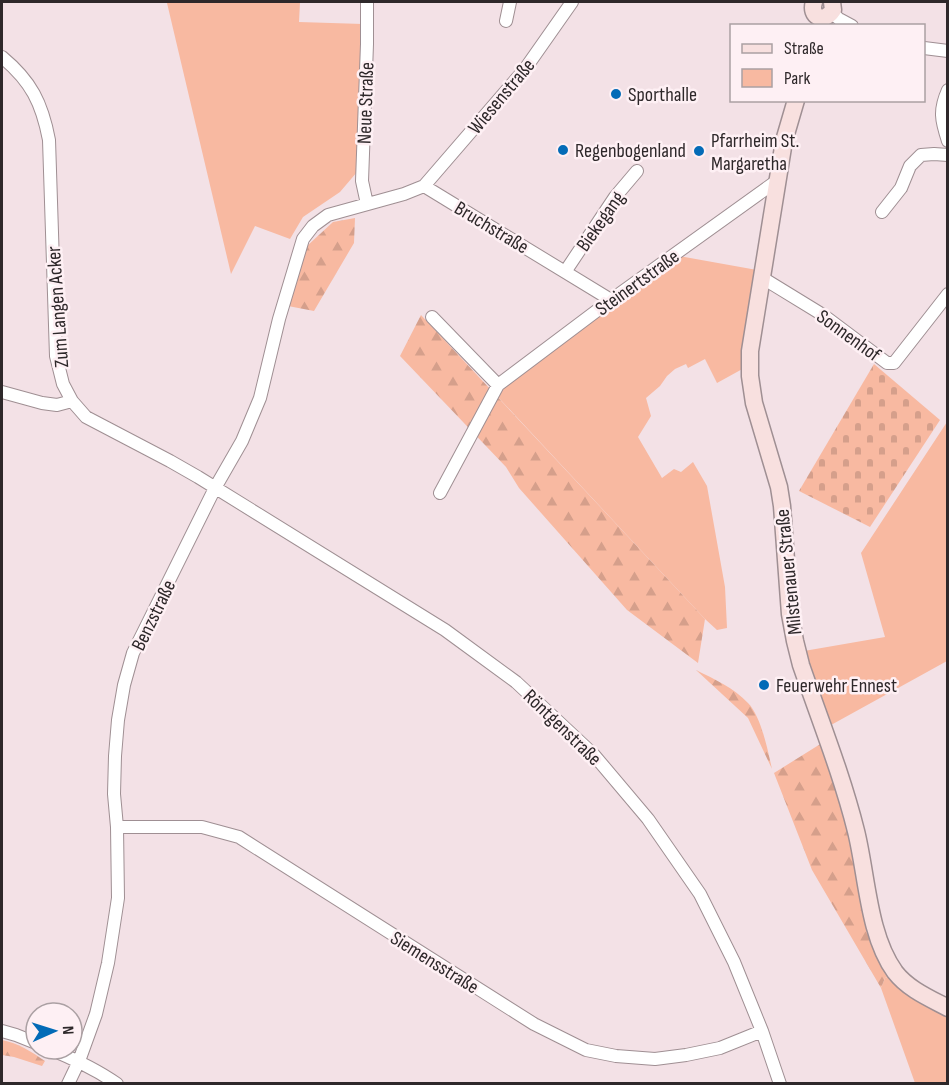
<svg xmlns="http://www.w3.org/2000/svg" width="949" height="1085" font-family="'Sofia Sans Condensed',sans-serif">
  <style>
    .green { fill: #f8b9a1 }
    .forest { fill: url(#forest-firs) }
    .cemetery { fill: url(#cemetery-stones) }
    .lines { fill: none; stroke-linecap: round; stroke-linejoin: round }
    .street-casing { stroke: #9f8f93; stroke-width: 14 }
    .secondary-casing { stroke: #9f8f93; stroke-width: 19 }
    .street { stroke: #fff; stroke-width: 12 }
    .secondary { stroke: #f8e0df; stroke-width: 16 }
    .poi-dot { fill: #036bb7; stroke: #fef0f4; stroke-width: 2 }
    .labels { text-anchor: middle; stroke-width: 5; stroke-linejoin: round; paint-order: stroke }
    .poi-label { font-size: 20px; fill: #2e282a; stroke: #fef0f4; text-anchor: start }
    .street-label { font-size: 20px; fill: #2e282a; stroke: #fef0f4 }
  </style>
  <defs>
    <pattern id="forest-firs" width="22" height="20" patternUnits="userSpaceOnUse" patternTransform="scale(1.5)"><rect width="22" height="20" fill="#f8b9a1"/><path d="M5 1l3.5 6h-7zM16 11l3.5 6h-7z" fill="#d59f8b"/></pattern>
    <pattern id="cemetery-stones" width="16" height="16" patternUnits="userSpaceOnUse" patternTransform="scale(1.5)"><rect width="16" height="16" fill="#f8b9a1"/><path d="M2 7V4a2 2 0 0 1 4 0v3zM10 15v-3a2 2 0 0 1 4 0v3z" fill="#d59f8b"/></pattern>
  </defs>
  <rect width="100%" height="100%" fill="#f3e1e6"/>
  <path class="green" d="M 170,2 L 300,2 L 299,22 L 363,24 L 357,172 L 340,192 L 303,217 L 290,239 L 255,226 L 231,274 L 167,3 Z
    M 679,256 L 757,270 L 746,367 L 717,383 L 705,359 L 688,368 L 686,364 L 675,369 L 667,376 L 660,386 L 646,398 L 651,416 L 638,437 L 662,478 L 674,469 L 681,472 L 693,462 L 707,486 L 725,587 L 727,628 L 717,630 L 705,619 L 497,396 L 505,386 Z
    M 947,422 L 947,661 L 831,725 L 804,651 L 885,637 L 861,553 Z
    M 890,976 L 947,1006 L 947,1083 L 915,1083 L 881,988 L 885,978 Z"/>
  <path class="forest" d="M 355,218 L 354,243 L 314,311 L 288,306 L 307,246 L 333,222 Z
    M 421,315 L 705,619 L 698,663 L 627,610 L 519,488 L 506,467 L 400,356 Z
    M 696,670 C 714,679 734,688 748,703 C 761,716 768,751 772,769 L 748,718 Z
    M 822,743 L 842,802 L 890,976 L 885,978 L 881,988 L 812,870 L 774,773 Z
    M 2,1040 C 18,1043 32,1052 45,1061 L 42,1066 L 14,1057 L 2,1055 Z"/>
  <path class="cemetery" d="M 874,364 L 940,420 L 870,527 L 799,491 Z"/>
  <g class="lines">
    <g class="street-casing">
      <path id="street" d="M 367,2 L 367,44 L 362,181 L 367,204
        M 832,13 L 839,19 L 852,26
        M 506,21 L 510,2
        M 924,48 L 948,51
        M 2,57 C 31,81 42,103 49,140 L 56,356 L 63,384 L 72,401 L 86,417 L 170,461 L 198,477 L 445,630 L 516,682 L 594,755 L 648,819 L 700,894 L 734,962 L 762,1031 L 780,1084
        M 948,90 C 939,110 941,120 948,141
        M 424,186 L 525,69 L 572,2
        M 882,212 L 901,188 L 910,166 L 921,155 L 934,154 L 948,155
        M 565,272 L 615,197 L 637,171
        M 761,277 L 823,315 L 887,363 L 894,363 L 948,294
        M 432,317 L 498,385
        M 2,392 L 42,403 L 57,405 L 72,401
        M 440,493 L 498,385 L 611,300 L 778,180
        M 117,827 L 202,827 L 239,837 L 534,1024 L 586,1050 L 616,1056 L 655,1059 L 686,1055 L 720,1048 L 762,1031
        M 2,1031 L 16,1035 L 36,1043
        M 50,1049 C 74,1059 96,1069 117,1084
        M 68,1084 L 79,1061 L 96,1014 L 108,963 L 118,898 L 117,827 L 114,794 L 115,756 L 118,720 L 124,685 L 133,653 L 215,488 L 242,441 L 260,398 L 279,319 L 303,239 L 313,226 L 328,215 L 404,194 L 424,186 L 611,300"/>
    </g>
    <g class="secondary-casing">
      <path id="secondary" d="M 814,2 C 809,17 824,24 833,10 L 832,2
        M 796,100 L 784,141 L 750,351 L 750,376 L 754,403 L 779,487 L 782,506 L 790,614 L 795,641 L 801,665 C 820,720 842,775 856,831 C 867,875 868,935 895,972 C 908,989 929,998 948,1008"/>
    </g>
    <use href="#street" class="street"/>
    <use href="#secondary" class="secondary"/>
  </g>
  <g class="poi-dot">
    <circle cx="616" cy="94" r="6"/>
    <circle cx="563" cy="150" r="6"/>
    <circle cx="699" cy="151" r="6"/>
    <circle cx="764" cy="685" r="6"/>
  </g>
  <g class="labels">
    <g class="poi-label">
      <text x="628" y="101">Sporthalle</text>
      <text x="711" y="147">Pfarrheim St.<tspan x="711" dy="23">Margaretha</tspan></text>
      <text x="575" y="157">Regenbogenland</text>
      <text x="776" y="692">Feuerwehr Ennest</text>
    </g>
    <g class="street-label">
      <text transform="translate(501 96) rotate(-50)" y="7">Wiesenstraße</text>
      <text transform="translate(365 103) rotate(-88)" y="7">Neue Straße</text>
      <text transform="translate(600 221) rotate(-55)" y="7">Biekegang</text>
      <text transform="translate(492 227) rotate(31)" y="7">Bruchstraße</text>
      <text transform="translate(637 282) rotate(-36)" y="7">Steinertstraße</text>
      <text transform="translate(57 307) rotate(-94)" y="7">Zum Langen Acker</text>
      <text transform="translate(849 335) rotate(36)" y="7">Sonnenhof</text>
      <text transform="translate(788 572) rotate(-96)" y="7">Milstenauer Straße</text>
      <text transform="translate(153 615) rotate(-64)" y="7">Benzstraße</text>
      <text transform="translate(563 727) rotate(44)" y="7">Röntgenstraße</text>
      <text transform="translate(435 962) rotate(32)" y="7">Siemensstraße</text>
    </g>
  </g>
  <rect width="949" height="1085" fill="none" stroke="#2e282a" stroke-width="6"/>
  <rect x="730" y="24" width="195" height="78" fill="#fef0f4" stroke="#aba0a3" stroke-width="1.5"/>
  <rect x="742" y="44" width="30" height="9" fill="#f8e0df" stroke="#aba0a3" stroke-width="1.5"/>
  <text x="784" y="54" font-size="18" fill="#2e282a">Straße</text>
  <rect x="742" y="69" width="30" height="18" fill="#f8b9a1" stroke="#aba0a3" stroke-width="1.5"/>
  <text x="784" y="84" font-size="18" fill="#2e282a">Park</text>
  <g transform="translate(54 1031) rotate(87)"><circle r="28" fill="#fef0f4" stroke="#aba0a3" stroke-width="1.5"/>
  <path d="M0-4.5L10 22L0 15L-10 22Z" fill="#036bb7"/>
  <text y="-9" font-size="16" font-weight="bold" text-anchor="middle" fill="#2e282a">N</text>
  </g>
</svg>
